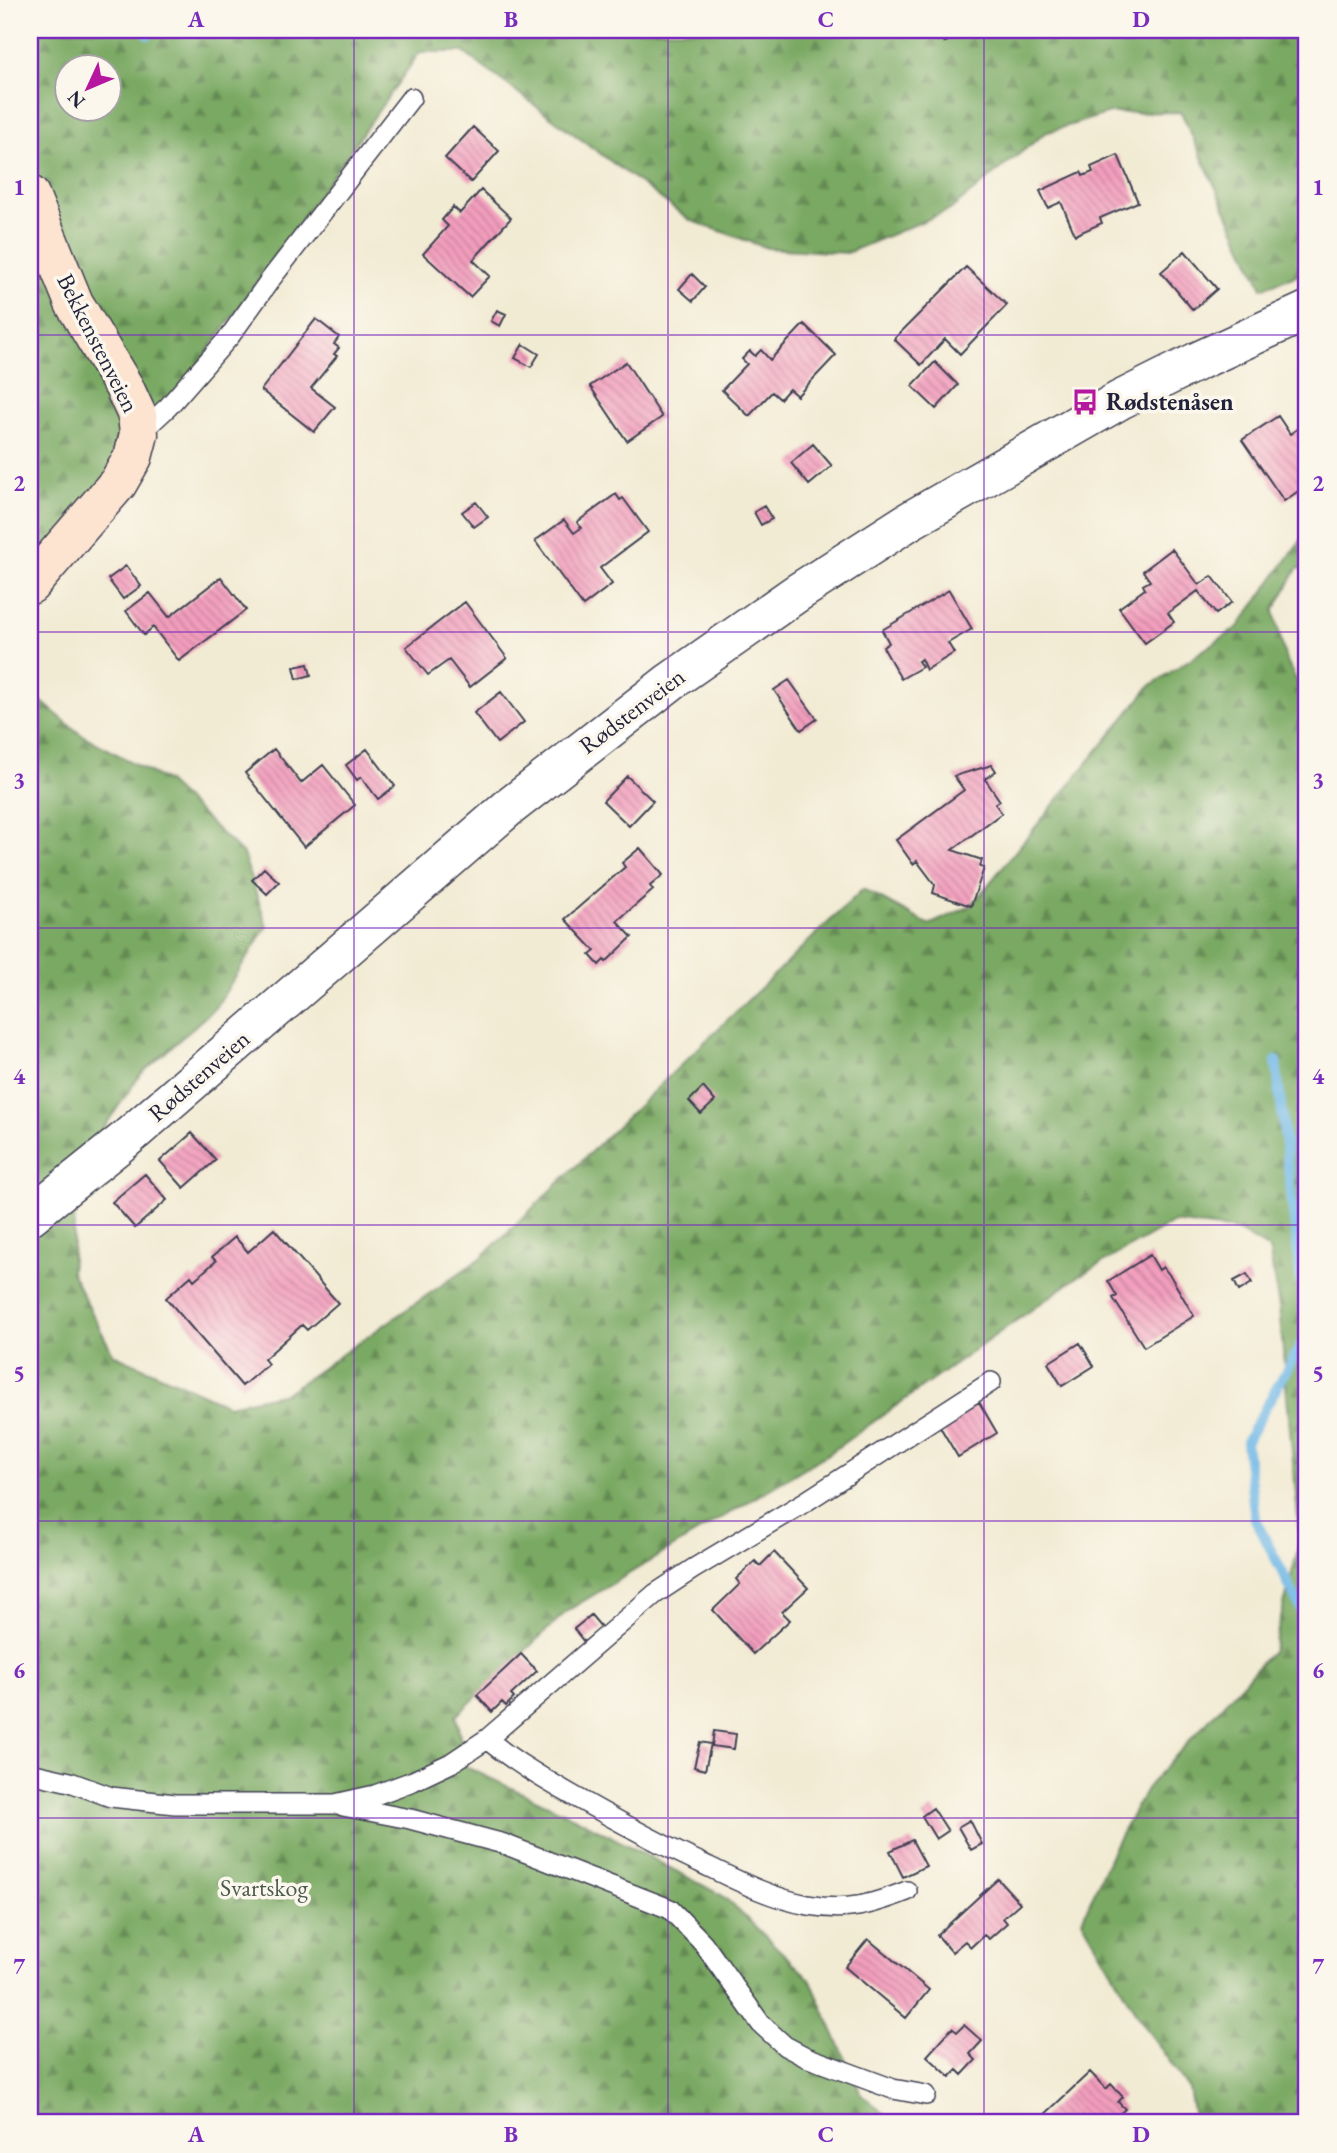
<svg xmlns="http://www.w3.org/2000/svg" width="1337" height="2153" font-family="'EB Garamond',serif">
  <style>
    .forest { fill: url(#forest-firs); stroke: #4e664e; stroke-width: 2; fill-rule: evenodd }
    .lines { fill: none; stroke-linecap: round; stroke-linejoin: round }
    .stream { stroke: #6eb7e6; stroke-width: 10 }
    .building { fill: url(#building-back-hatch) }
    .service-casing { stroke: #414052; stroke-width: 22 }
    .minor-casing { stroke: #414052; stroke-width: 41 }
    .secondary-casing { stroke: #414052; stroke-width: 41 }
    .path { stroke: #414052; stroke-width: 4.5; stroke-dasharray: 5 5; stroke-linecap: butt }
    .service { stroke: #fff; stroke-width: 19 }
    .minor { stroke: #fff; stroke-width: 38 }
    .secondary { stroke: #fde4d1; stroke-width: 38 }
    .grid { fill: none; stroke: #7b2cbf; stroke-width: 2; stroke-opacity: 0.55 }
    .labels { text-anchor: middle; stroke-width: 7; stroke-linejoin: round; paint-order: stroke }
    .street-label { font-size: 24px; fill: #22223b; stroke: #fbf7ec }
    .poi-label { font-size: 24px; font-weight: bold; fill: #22223b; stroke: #fbf7ec; text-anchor: start }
    .park-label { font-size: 24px; fill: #4b5a4e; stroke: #fbf7ec }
    .neatline { fill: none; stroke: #7b2cbf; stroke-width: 2.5 }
    .grid-label { font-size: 23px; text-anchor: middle; font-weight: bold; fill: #7b2cbf }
  </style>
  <defs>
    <pattern id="forest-firs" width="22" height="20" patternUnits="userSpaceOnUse" patternTransform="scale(1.75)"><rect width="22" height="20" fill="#79a962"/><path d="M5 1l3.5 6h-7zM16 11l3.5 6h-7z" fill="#638952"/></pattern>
    <pattern id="building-back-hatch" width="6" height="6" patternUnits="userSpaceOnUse" patternTransform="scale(1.75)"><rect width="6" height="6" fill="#f39ebd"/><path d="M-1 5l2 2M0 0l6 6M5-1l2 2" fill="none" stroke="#c4809b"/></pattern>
  </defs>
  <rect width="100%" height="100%" fill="#fbf7ec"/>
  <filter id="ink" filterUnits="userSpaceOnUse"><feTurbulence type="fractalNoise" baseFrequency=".0143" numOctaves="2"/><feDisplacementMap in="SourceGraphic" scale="14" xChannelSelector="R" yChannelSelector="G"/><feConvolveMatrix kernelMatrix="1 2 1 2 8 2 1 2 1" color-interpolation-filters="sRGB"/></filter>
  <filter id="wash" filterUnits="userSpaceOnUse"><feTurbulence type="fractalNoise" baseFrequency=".00686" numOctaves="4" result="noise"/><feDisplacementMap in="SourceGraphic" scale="28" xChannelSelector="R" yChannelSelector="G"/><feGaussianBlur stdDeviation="1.57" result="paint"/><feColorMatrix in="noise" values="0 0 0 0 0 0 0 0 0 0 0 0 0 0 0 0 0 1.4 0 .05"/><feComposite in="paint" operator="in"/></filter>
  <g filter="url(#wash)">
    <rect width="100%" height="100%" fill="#f2ebd4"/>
    <path class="forest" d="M 30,30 L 1307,30 L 1307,272 L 1262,288 L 1181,112 L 1109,113 L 1045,133 L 950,210 L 847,253 L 767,248 L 690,220 L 463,52 L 420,52 L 74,540 L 30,597 ZM 66,66 L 108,66 L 108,108 L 66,108 Z
      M 1307,532 L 1307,567 L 1297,569 L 1274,611 L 1285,657 L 1307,702 L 1307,2123 L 1195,2123 L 1189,2089 L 1137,2015 L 1082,1920 L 1113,1849 L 1148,1786 L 1273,1650 L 1300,1540 L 1279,1307 L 1269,1249 L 1237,1230 L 1174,1222 L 1079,1276 L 831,1452 L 567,1611 L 456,1716 L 466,1767 L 578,1819 L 723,1896 L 810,1979 L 861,2094 L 896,2123 L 30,2123 L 30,692 L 80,734 L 166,781 L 243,854 L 267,926 L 216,1007 L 140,1075 L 78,1165 L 71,1272 L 113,1354 L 228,1405 L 286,1393 L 481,1258 L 863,889 L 929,925 L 971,906 L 1150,686 L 1238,627 Z"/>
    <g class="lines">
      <path class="stream" d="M 148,35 L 152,30
        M 1276,1061 L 1307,1334 L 1246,1442 L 1255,1519 L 1307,1620"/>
    </g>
    <g id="blocks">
      <path class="building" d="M 473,127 L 499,151 L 471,182 L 445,158 Z
        M 1118,155 L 1138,202 L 1100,218 L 1102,223 L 1075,235 L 1061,202 L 1048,208 L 1040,191 L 1081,172 L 1083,176 L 1093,172 L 1091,167 Z
        M 481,190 L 511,218 L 473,260 L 490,276 L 470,297 L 423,254 L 448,226 L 442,220 L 453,207 L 460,213 Z
        M 1185,251 L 1217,289 L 1193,310 L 1161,272 Z
        M 966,267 L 1007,305 L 960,354 L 945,339 L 921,365 L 894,339 Z
        M 692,274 L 705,287 L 693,301 L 679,289 Z
        M 497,310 L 506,314 L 500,326 L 491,321 Z
        M 316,319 L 339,337 L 334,344 L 339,348 L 334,354 L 337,356 L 311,388 L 335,407 L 314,432 L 261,390 Z
        M 804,324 L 836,355 L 797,396 L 789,389 L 780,399 L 772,392 L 749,416 L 722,390 L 747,364 L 742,359 L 750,351 L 755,356 L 761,350 L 770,360 Z
        M 523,344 L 539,354 L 531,367 L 515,358 Z
        M 626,362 L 662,417 L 627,441 L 590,386 Z
        M 935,362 L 958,385 L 936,409 L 912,386 Z
        M 1278,416 L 1290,434 L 1307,422 L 1307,485 L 1284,501 L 1242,440 Z
        M 813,444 L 832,466 L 809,485 L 791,463 Z
        M 616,494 L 620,500 L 623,498 L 648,532 L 600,568 L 612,584 L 583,606 L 535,541 L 564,520 L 574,533 L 581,528 L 577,522 Z
        M 476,502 L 488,517 L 474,527 L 462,512 Z
        M 764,506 L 772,519 L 761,525 L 754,512 Z
        M 1172,549 L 1199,585 L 1212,576 L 1232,602 L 1216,614 L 1198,591 L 1168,613 L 1174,622 L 1145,643 L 1119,608 L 1145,589 L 1143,585 L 1150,581 L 1143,571 Z
        M 126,566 L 141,586 L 123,599 L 108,579 Z
        M 221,577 L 246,610 L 179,661 L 153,627 L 144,635 L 126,611 L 150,593 L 169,617 Z
        M 949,590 L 972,629 L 948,643 L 954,653 L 926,670 L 921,659 L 918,661 L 922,667 L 901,679 L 883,647 L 889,643 L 882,630 Z
        M 465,602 L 507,658 L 470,687 L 449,660 L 428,675 L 406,647 Z
        M 308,664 L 311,675 L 297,679 L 294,667 Z
        M 789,680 L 817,719 L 801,730 L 774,690 Z
        M 501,692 L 524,722 L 497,743 L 474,713 Z
        M 274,749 L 301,783 L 323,765 L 355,805 L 304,847 L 245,773 Z
        M 367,749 L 395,786 L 378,799 L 361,777 L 357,780 L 346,765 Z
        M 992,765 L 996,771 L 985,779 L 1000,801 L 995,804 L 1002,813 L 952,850 L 982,860 L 980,867 L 984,868 L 971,906 L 933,893 L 935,885 L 917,861 L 913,864 L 896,840 L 964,790 L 954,776 Z
        M 627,776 L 653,801 L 629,826 L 603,801 Z
        M 640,848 L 663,875 L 650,886 L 653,890 L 617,921 L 632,937 L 606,962 L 604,960 L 599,965 L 590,955 L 595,951 L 565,919 L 625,867 L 622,863 Z
        M 264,868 L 279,882 L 267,894 L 252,880 Z
        M 703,1087 L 715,1101 L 701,1114 L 689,1101 Z
        M 192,1133 L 216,1160 L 184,1188 L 160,1161 Z
        M 145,1174 L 167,1200 L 135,1228 L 112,1202 Z
        M 274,1229 L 338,1303 L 307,1330 L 302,1325 L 264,1359 L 268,1364 L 242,1386 L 166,1298 L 191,1276 L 194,1280 L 216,1261 L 212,1257 L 235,1237 L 248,1252 Z
        M 1150,1255 L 1159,1270 L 1163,1267 L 1171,1277 L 1194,1316 L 1144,1347 L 1113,1298 L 1117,1296 L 1108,1281 Z
        M 1247,1274 L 1252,1283 L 1239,1291 L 1234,1281 Z
        M 1080,1343 L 1094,1366 L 1062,1386 L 1048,1363 Z
        M 979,1402 L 997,1433 L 958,1457 L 939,1425 Z
        M 774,1552 L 808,1588 L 782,1612 L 790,1620 L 753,1654 L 713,1610 L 740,1584 L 736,1579 L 755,1561 L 760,1566 Z
        M 591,1615 L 602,1628 L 584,1642 L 574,1629 Z
        M 521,1654 L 537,1671 L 511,1695 L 514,1698 L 506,1706 L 502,1702 L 492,1712 L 477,1695 Z
        M 714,1731 L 736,1734 L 734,1749 L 712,1746 Z
        M 700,1742 L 711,1744 L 705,1770 L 694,1767 Z
        M 933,1808 L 948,1831 L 936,1839 L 922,1816 Z
        M 970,1820 L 982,1844 L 971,1850 L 958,1827 Z
        M 912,1840 L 926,1866 L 903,1877 L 890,1851 Z
        M 998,1879 L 1020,1903 L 1003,1918 L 1007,1923 L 989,1939 L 984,1935 L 971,1947 L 965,1941 L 952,1952 L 937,1935 Z
        M 868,1939 L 929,1990 L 906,2018 L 845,1967 Z
        M 964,2025 L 982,2041 L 970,2054 L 976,2060 L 962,2075 L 957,2070 L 950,2077 L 927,2056 L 952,2028 L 957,2032 Z
        M 1090,2072 L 1106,2089 L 1111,2084 L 1123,2097 L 1118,2102 L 1125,2109 L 1110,2123 L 1048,2123 L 1042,2117 Z"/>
    </g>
  </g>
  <g filter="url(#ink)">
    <use href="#blocks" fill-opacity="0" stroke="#414052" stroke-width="2"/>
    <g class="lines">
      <g class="service-casing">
        <path id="service" d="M 139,434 L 168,407 L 230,336 L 270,280 L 411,98
          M 487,1739 C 513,1761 542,1778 572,1795 C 614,1819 655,1842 699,1862 C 734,1879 770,1898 808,1905 C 847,1912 871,1905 907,1891
          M 30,1773 L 70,1782 L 111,1797 L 175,1804 L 335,1804 L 375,1795 L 413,1781 L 451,1763 L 487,1739 L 655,1594 L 693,1569 L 805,1502 L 991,1382
          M 343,1806 L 410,1819 L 504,1844 L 670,1909 L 703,1943 L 761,2024 L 785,2046 L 806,2057 L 893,2089 L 926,2095"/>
      </g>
      <g class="minor-casing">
        <path id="minor" d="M 30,1216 L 126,1139 L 508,808 L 670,682 L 797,593 L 911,520 L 1120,400 L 1198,361 L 1307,311"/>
      </g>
      <g class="secondary-casing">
        <path id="secondary" d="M 30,195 L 74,303 L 124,387 L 137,415 L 139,434 L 133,457 L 118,483 L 30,585"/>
      </g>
      <path class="path" d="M 928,30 L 941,42 L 979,30"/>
      <use href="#service" class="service"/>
      <use href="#minor" class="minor"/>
      <use href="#secondary" class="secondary"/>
    </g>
  </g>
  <path class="grid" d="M 354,30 L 354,2123M 668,30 L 668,2123M 984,30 L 984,2123M 30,335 L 1307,335M 30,632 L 1307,632M 30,928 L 1307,928M 30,1225 L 1307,1225M 30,1521 L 1307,1521M 30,1818 L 1307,1818"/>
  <defs>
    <g id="bus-bare" transform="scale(2.1)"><path d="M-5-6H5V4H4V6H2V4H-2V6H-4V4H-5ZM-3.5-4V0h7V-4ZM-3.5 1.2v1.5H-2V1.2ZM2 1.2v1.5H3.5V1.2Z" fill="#b5179e" stroke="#fbf7ec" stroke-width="2.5" paint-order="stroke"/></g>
  </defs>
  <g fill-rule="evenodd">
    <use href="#bus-bare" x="1085" y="402"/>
  </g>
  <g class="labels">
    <g class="street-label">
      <text transform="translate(98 343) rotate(63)" y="8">Bekkenstenveien</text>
      <text transform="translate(632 711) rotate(-37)" y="8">Rødstenveien</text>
      <text transform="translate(199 1076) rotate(-41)" y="8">Rødstenveien</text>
    </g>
    <g class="poi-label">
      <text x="1106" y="410">Rødstenåsen</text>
    </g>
    <g class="park-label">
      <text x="264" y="1896">Svartskog</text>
    </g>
  </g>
  <rect width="1337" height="2153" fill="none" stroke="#fbf7ec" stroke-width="77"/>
  <g transform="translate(88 88) rotate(226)"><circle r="33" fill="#fbf7ec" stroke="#a4a2a5" stroke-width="2"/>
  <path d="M0-5L12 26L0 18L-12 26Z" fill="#b5179e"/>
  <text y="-10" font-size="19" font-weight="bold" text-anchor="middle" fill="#22223b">N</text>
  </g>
  <rect x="38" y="38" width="1260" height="2076" class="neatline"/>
  <g class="grid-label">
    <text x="196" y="27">A</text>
    <text x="511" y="27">B</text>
    <text x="826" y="27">C</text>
    <text x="1141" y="27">D</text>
    <text x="19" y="195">1</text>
    <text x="1318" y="195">1</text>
    <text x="19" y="491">2</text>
    <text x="1318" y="491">2</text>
    <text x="19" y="788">3</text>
    <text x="1318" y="788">3</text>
    <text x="19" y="1084">4</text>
    <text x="1318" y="1084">4</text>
    <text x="19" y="1381">5</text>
    <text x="1318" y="1381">5</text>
    <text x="19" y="1678">6</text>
    <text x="1318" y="1678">6</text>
    <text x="19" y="1974">7</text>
    <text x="1318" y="1974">7</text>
    <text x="196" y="2142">A</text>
    <text x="511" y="2142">B</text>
    <text x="826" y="2142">C</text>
    <text x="1141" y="2142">D</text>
  </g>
</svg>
